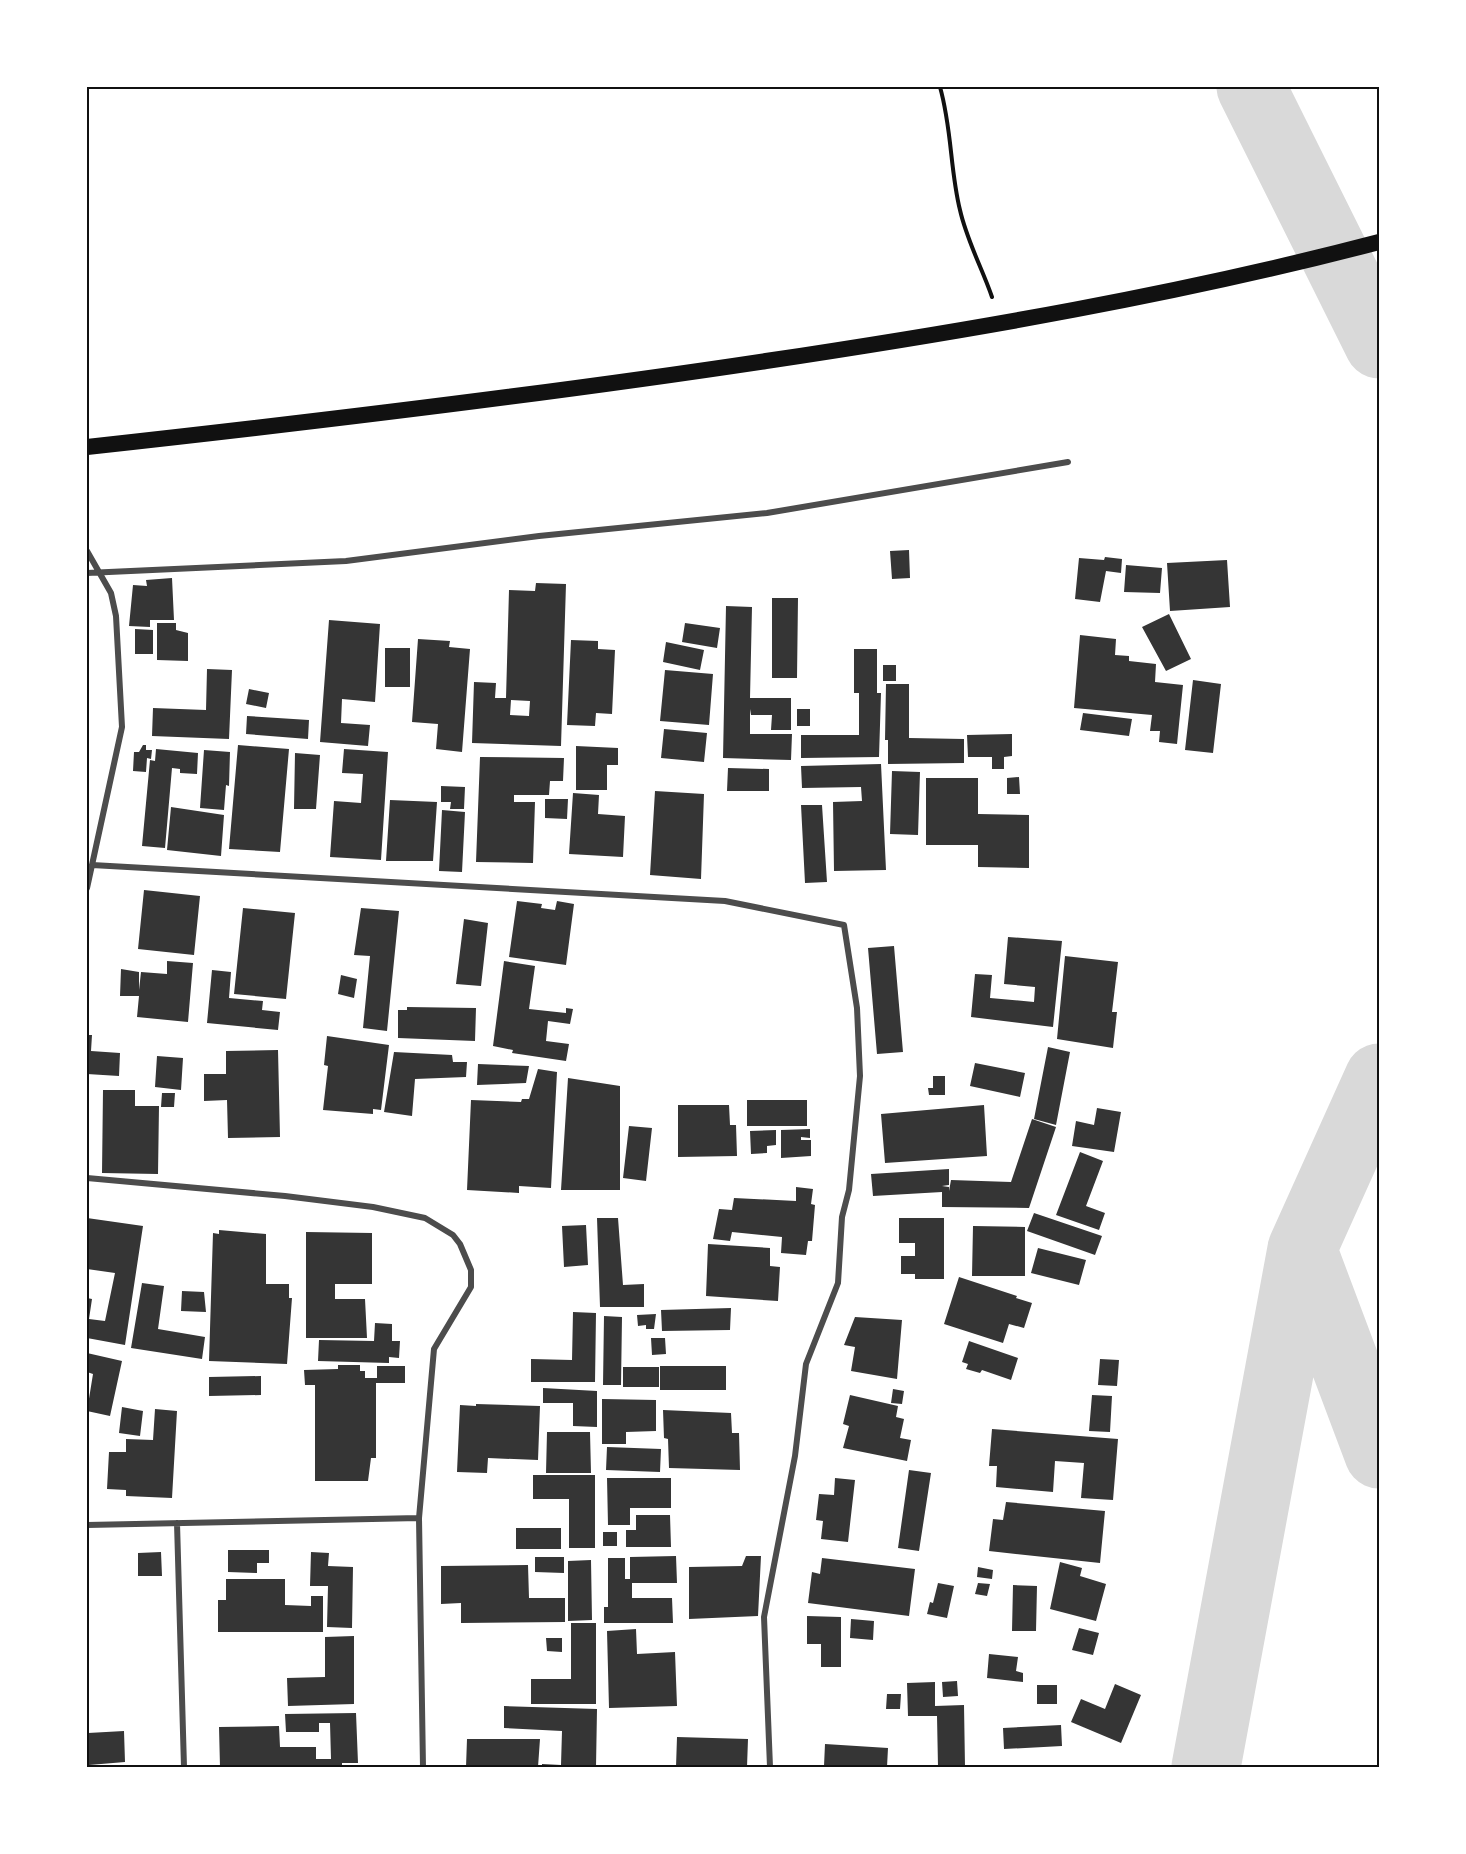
<svg xmlns="http://www.w3.org/2000/svg" width="1466" height="1854" font-family="Commissioner,sans-serif">
  <style>
    .lines { fill: none; stroke-linecap: round; stroke-linejoin: round }
    .river { stroke: #d9d9d9; stroke-width: 69 }
    .building { fill: #353535; fill-rule: evenodd }
    .path { stroke: #111; stroke-width: 4 }
    .minor { stroke: #4c4c4c; stroke-width: 6 }
    .trunk { stroke: #111; stroke-width: 16 }
    .neatline { fill: none; stroke: #111; stroke-width: 2 }
  </style>
  <rect width="100%" height="100%" fill="#fff"/>
  <g class="lines">
    <path class="river" d="M 1251,87 L 1379,344
      M 1379,1078 L 1302,1249 L 1379,1454
      M 1206,1767 L 1302,1249"/>
  </g>
  <path class="building" d="M 909,550 L 910,578 L 892,579 L 890,551 Z
    M 1105,557 L 1122,559 L 1121,573 L 1106,571 L 1100,602 L 1075,599 L 1079,558 L 1104,560 Z
    M 1227,560 L 1230,607 L 1170,611 L 1167,563 Z
    M 1126,565 L 1162,568 L 1160,593 L 1124,592 Z
    M 172,578 L 174,620 L 150,620 L 150,627 L 129,626 L 133,585 L 147,586 L 146,580 Z
    M 536,583 L 566,584 L 561,746 L 472,743 L 474,682 L 496,683 L 495,698 L 506,698 L 509,590 L 535,591 ZM 511,700 L 530,701 L 529,716 L 510,715 Z
    M 772,598 L 798,598 L 797,678 L 772,678 Z
    M 726,606 L 752,607 L 750,698 L 791,698 L 791,730 L 771,730 L 772,715 L 751,715 L 750,709 L 750,734 L 792,734 L 791,760 L 723,758 Z
    M 1169,614 L 1191,659 L 1166,671 L 1142,627 Z
    M 329,620 L 380,624 L 375,702 L 342,699 L 341,723 L 370,725 L 368,746 L 320,742 Z
    M 157,623 L 176,623 L 176,630 L 188,633 L 188,661 L 157,660 Z
    M 685,623 L 720,628 L 717,648 L 682,642 Z
    M 135,629 L 153,630 L 153,654 L 135,654 Z
    M 1080,635 L 1116,639 L 1115,655 L 1129,656 L 1129,661 L 1156,664 L 1155,682 L 1183,685 L 1177,744 L 1159,742 L 1160,731 L 1150,731 L 1152,715 L 1074,708 Z
    M 418,639 L 450,641 L 449,647 L 470,649 L 462,752 L 436,749 L 438,724 L 412,722 Z
    M 571,640 L 598,641 L 598,649 L 615,650 L 612,714 L 596,713 L 595,726 L 567,725 Z
    M 666,642 L 704,650 L 700,670 L 663,662 Z
    M 385,648 L 410,648 L 410,687 L 385,687 Z
    M 854,649 L 877,649 L 877,693 L 881,693 L 879,757 L 801,758 L 801,735 L 859,735 L 859,693 L 854,693 Z
    M 883,665 L 896,665 L 896,681 L 883,681 Z
    M 207,669 L 232,670 L 229,739 L 152,736 L 153,708 L 206,710 Z
    M 665,670 L 713,674 L 709,725 L 660,721 Z
    M 1193,680 L 1221,684 L 1213,753 L 1185,750 Z
    M 886,684 L 909,684 L 909,738 L 964,739 L 964,763 L 888,764 L 888,740 L 885,740 Z
    M 249,689 L 269,693 L 266,708 L 246,704 Z
    M 797,709 L 810,709 L 810,726 L 797,726 Z
    M 1083,713 L 1132,719 L 1129,736 L 1080,730 Z
    M 247,716 L 309,720 L 308,739 L 246,734 Z
    M 664,729 L 707,733 L 704,762 L 661,758 Z
    M 1012,734 L 1012,756 L 1004,757 L 1004,769 L 992,769 L 992,757 L 968,757 L 967,735 Z
    M 143,745 L 146,745 L 146,750 L 152,750 L 151,759 L 147,758 L 146,772 L 133,771 L 134,752 L 139,752 Z
    M 238,745 L 289,749 L 280,852 L 229,849 Z
    M 576,746 L 618,748 L 618,765 L 607,765 L 607,790 L 576,790 Z
    M 156,749 L 198,753 L 197,774 L 180,773 L 180,769 L 172,768 L 165,848 L 142,846 L 150,760 L 155,761 Z
    M 344,749 L 388,752 L 381,860 L 330,857 L 334,801 L 361,803 L 363,774 L 342,773 Z
    M 204,750 L 230,752 L 229,786 L 226,785 L 224,810 L 200,808 Z
    M 295,753 L 320,755 L 316,809 L 294,809 Z
    M 480,757 L 564,758 L 563,781 L 550,781 L 549,795 L 514,795 L 514,802 L 535,802 L 533,863 L 476,862 Z
    M 881,764 L 886,870 L 834,871 L 833,802 L 862,801 L 861,787 L 802,788 L 801,766 Z
    M 728,768 L 769,769 L 769,791 L 727,791 Z
    M 892,771 L 920,772 L 918,835 L 890,834 Z
    M 1019,777 L 1020,794 L 1007,794 L 1007,778 Z
    M 926,778 L 978,778 L 978,814 L 1029,815 L 1029,868 L 978,867 L 978,845 L 926,845 Z
    M 441,786 L 465,787 L 464,809 L 450,809 L 451,802 L 441,802 Z
    M 655,791 L 704,794 L 701,879 L 650,875 Z
    M 573,793 L 599,795 L 598,814 L 625,816 L 623,857 L 569,854 Z
    M 545,799 L 568,799 L 567,819 L 545,818 Z
    M 390,800 L 437,802 L 433,861 L 386,861 Z
    M 801,805 L 822,805 L 827,882 L 805,883 Z
    M 171,807 L 224,815 L 221,856 L 167,850 Z
    M 442,810 L 465,812 L 462,872 L 439,871 Z
    M 144,890 L 200,896 L 194,955 L 138,949 Z
    M 517,901 L 542,904 L 541,908 L 555,910 L 557,901 L 574,904 L 566,965 L 509,957 Z
    M 243,908 L 295,913 L 286,999 L 234,994 Z
    M 361,908 L 399,911 L 387,1031 L 363,1028 L 370,956 L 354,955 Z
    M 464,919 L 488,923 L 481,986 L 456,984 Z
    M 1008,937 L 1062,941 L 1053,1027 L 971,1017 L 975,974 L 992,975 L 990,998 L 1034,1002 L 1035,987 L 1004,984 Z
    M 894,946 L 903,1052 L 877,1054 L 868,948 Z
    M 1065,956 L 1118,962 L 1112,1012 L 1117,1012 L 1113,1048 L 1057,1039 Z
    M 167,961 L 193,963 L 188,1022 L 137,1017 L 139,996 L 120,996 L 121,969 L 139,972 L 139,990 L 141,972 L 167,974 Z
    M 504,961 L 535,966 L 529,1009 L 566,1013 L 566,1008 L 573,1009 L 570,1024 L 548,1021 L 546,1041 L 569,1044 L 566,1061 L 512,1053 L 513,1050 L 493,1046 Z
    M 212,970 L 231,972 L 229,998 L 263,1001 L 262,1010 L 280,1012 L 278,1030 L 207,1023 Z
    M 341,975 L 357,979 L 354,998 L 338,994 Z
    M 407,1007 L 476,1008 L 475,1041 L 398,1038 L 398,1010 L 407,1010 Z
    M 87,1035 L 92,1035 L 91,1051 L 120,1053 L 119,1076 L 87,1074 Z
    M 327,1036 L 389,1045 L 381,1110 L 373,1109 L 373,1114 L 323,1110 L 328,1066 L 324,1065 Z
    M 1048,1047 L 1070,1052 L 1056,1125 L 1034,1119 Z
    M 278,1050 L 280,1137 L 228,1138 L 227,1100 L 204,1101 L 204,1074 L 226,1074 L 226,1051 Z
    M 394,1052 L 452,1055 L 453,1062 L 467,1062 L 466,1077 L 415,1079 L 412,1116 L 384,1112 Z
    M 157,1056 L 183,1058 L 181,1090 L 155,1087 Z
    M 975,1063 L 1025,1073 L 1020,1097 L 970,1086 Z
    M 478,1064 L 529,1066 L 526,1083 L 477,1085 Z
    M 538,1069 L 557,1072 L 551,1188 L 519,1186 L 519,1193 L 467,1190 L 471,1100 L 521,1102 L 522,1099 L 529,1099 Z
    M 933,1076 L 945,1076 L 945,1095 L 929,1095 L 928,1088 L 933,1088 Z
    M 568,1078 L 620,1086 L 620,1190 L 561,1190 Z
    M 103,1090 L 135,1090 L 135,1106 L 159,1106 L 158,1174 L 102,1173 Z
    M 162,1093 L 175,1093 L 174,1107 L 161,1107 Z
    M 747,1100 L 807,1100 L 807,1126 L 747,1126 Z
    M 678,1105 L 729,1105 L 730,1125 L 736,1125 L 737,1156 L 678,1157 Z
    M 984,1105 L 987,1156 L 885,1163 L 881,1114 Z
    M 1097,1108 L 1121,1112 L 1114,1152 L 1072,1146 L 1076,1121 L 1094,1125 Z
    M 1032,1119 L 1056,1127 L 1029,1208 L 942,1207 L 942,1192 L 873,1196 L 871,1174 L 949,1169 L 949,1185 L 942,1186 L 949,1187 L 949,1191 L 951,1180 L 1011,1182 Z
    M 629,1126 L 652,1128 L 646,1181 L 623,1178 Z
    M 810,1129 L 810,1138 L 801,1137 L 801,1140 L 811,1140 L 811,1156 L 781,1158 L 781,1130 Z
    M 776,1130 L 776,1145 L 767,1146 L 767,1153 L 751,1154 L 750,1131 Z
    M 1080,1152 L 1103,1161 L 1086,1206 L 1105,1213 L 1099,1230 L 1056,1215 Z
    M 796,1187 L 813,1189 L 811,1204 L 815,1205 L 812,1241 L 808,1241 L 806,1255 L 781,1253 L 782,1237 L 732,1232 L 730,1241 L 713,1239 L 719,1209 L 732,1210 L 734,1198 L 796,1201 Z
    M 1034,1213 L 1102,1236 L 1095,1255 L 1027,1231 Z
    M 87,1218 L 143,1226 L 125,1345 L 87,1338 L 87,1298 L 92,1299 L 89,1319 L 105,1321 L 115,1273 L 87,1269 Z
    M 597,1218 L 618,1218 L 623,1285 L 644,1284 L 644,1307 L 600,1307 Z
    M 899,1218 L 944,1218 L 944,1279 L 915,1279 L 915,1274 L 901,1274 L 901,1256 L 915,1256 L 915,1243 L 899,1243 Z
    M 586,1225 L 588,1265 L 564,1267 L 562,1226 Z
    M 973,1226 L 1025,1227 L 1025,1276 L 972,1276 Z
    M 219,1230 L 266,1234 L 266,1284 L 289,1284 L 289,1298 L 292,1298 L 287,1364 L 209,1361 L 213,1233 L 219,1234 Z
    M 306,1232 L 372,1233 L 372,1284 L 335,1284 L 335,1299 L 365,1299 L 367,1338 L 306,1338 Z
    M 708,1244 L 770,1248 L 770,1266 L 780,1267 L 778,1301 L 706,1296 Z
    M 1038,1248 L 1086,1260 L 1079,1285 L 1031,1273 Z
    M 959,1277 L 1017,1296 L 1016,1298 L 1032,1303 L 1024,1328 L 1009,1324 L 1003,1343 L 944,1324 Z
    M 142,1283 L 164,1286 L 158,1329 L 205,1337 L 202,1359 L 131,1348 Z
    M 182,1291 L 204,1292 L 206,1312 L 181,1311 Z
    M 731,1308 L 730,1330 L 662,1331 L 661,1310 Z
    M 573,1312 L 596,1313 L 595,1382 L 531,1382 L 531,1359 L 572,1360 Z
    M 656,1314 L 654,1329 L 646,1329 L 646,1325 L 638,1326 L 637,1315 Z
    M 604,1316 L 622,1317 L 621,1385 L 603,1385 Z
    M 855,1317 L 902,1320 L 897,1379 L 851,1371 L 855,1347 L 844,1345 Z
    M 375,1323 L 392,1324 L 392,1341 L 400,1341 L 399,1358 L 389,1357 L 389,1363 L 318,1361 L 319,1340 L 374,1341 Z
    M 651,1338 L 665,1338 L 666,1354 L 652,1355 Z
    M 969,1341 L 1018,1358 L 1011,1380 L 982,1370 L 980,1373 L 966,1369 L 968,1364 L 962,1362 Z
    M 87,1353 L 122,1361 L 110,1416 L 87,1411 L 93,1374 L 87,1372 Z
    M 1100,1359 L 1119,1360 L 1117,1386 L 1098,1385 Z
    M 338,1365 L 360,1365 L 360,1371 L 365,1371 L 365,1378 L 377,1378 L 377,1366 L 405,1366 L 405,1383 L 376,1383 L 376,1458 L 371,1458 L 368,1481 L 315,1481 L 315,1385 L 305,1385 L 304,1370 L 338,1369 Z
    M 660,1366 L 726,1366 L 726,1390 L 660,1390 Z
    M 623,1367 L 659,1367 L 659,1387 L 623,1387 Z
    M 261,1376 L 261,1395 L 209,1396 L 209,1377 Z
    M 543,1388 L 597,1391 L 597,1427 L 573,1426 L 573,1403 L 543,1403 Z
    M 893,1389 L 904,1391 L 902,1404 L 891,1403 Z
    M 850,1395 L 898,1406 L 896,1417 L 904,1419 L 900,1438 L 911,1440 L 907,1461 L 843,1448 L 849,1426 L 843,1424 Z
    M 1092,1395 L 1112,1396 L 1110,1432 L 1089,1431 Z
    M 602,1399 L 656,1400 L 656,1431 L 626,1432 L 626,1444 L 602,1444 Z
    M 476,1404 L 540,1406 L 538,1460 L 488,1458 L 487,1473 L 457,1472 L 460,1405 L 476,1406 Z
    M 122,1407 L 143,1411 L 140,1436 L 119,1433 Z
    M 155,1409 L 177,1411 L 172,1498 L 126,1496 L 126,1490 L 107,1489 L 109,1452 L 126,1452 L 126,1439 L 153,1440 Z
    M 663,1410 L 731,1413 L 732,1433 L 739,1433 L 740,1470 L 669,1468 L 668,1439 L 664,1438 Z
    M 992,1429 L 1118,1439 L 1113,1500 L 1081,1498 L 1084,1463 L 1055,1461 L 1053,1492 L 996,1487 L 997,1466 L 989,1466 Z
    M 547,1432 L 590,1432 L 591,1473 L 546,1473 Z
    M 607,1447 L 661,1449 L 660,1472 L 606,1470 Z
    M 909,1470 L 931,1473 L 919,1551 L 898,1548 Z
    M 533,1475 L 595,1475 L 595,1548 L 569,1548 L 569,1499 L 533,1499 Z
    M 607,1478 L 671,1478 L 671,1508 L 630,1508 L 630,1525 L 608,1525 Z
    M 835,1478 L 855,1480 L 848,1542 L 821,1539 L 823,1521 L 816,1520 L 819,1494 L 834,1495 Z
    M 1006,1502 L 1105,1511 L 1100,1563 L 989,1551 L 993,1519 L 1003,1520 Z
    M 636,1515 L 670,1515 L 671,1547 L 626,1547 L 626,1530 L 636,1530 Z
    M 516,1528 L 561,1528 L 561,1549 L 516,1549 Z
    M 603,1532 L 617,1532 L 617,1546 L 603,1546 Z
    M 228,1550 L 269,1550 L 269,1563 L 257,1563 L 257,1573 L 228,1572 Z
    M 161,1552 L 162,1576 L 138,1576 L 138,1553 Z
    M 311,1552 L 329,1553 L 328,1566 L 353,1567 L 352,1628 L 327,1627 L 328,1586 L 310,1586 Z
    M 676,1556 L 677,1583 L 632,1583 L 632,1598 L 672,1598 L 673,1623 L 604,1623 L 604,1607 L 608,1607 L 608,1558 L 625,1558 L 625,1579 L 630,1579 L 630,1557 Z
    M 746,1556 L 761,1556 L 758,1616 L 689,1619 L 689,1567 L 742,1566 Z
    M 535,1557 L 564,1557 L 564,1573 L 535,1572 Z
    M 822,1558 L 915,1569 L 909,1616 L 808,1603 L 812,1572 L 820,1574 Z
    M 591,1560 L 592,1620 L 568,1621 L 568,1561 Z
    M 1060,1562 L 1082,1568 L 1080,1576 L 1106,1584 L 1096,1621 L 1050,1609 Z
    M 528,1565 L 529,1598 L 565,1598 L 565,1622 L 461,1623 L 461,1603 L 441,1604 L 441,1566 Z
    M 978,1567 L 993,1570 L 992,1579 L 977,1577 Z
    M 226,1579 L 285,1579 L 285,1605 L 311,1606 L 311,1596 L 323,1596 L 323,1632 L 218,1632 L 218,1600 L 226,1600 Z
    M 938,1583 L 954,1586 L 947,1618 L 927,1614 L 930,1602 L 933,1603 Z
    M 978,1583 L 990,1584 L 987,1596 L 975,1594 Z
    M 1013,1585 L 1037,1586 L 1036,1631 L 1012,1631 Z
    M 807,1616 L 841,1617 L 841,1667 L 821,1667 L 821,1644 L 807,1644 Z
    M 851,1619 L 874,1621 L 873,1640 L 850,1638 Z
    M 571,1623 L 596,1623 L 596,1704 L 531,1704 L 531,1679 L 571,1679 Z
    M 1079,1628 L 1099,1633 L 1093,1655 L 1072,1650 Z
    M 636,1629 L 637,1654 L 675,1652 L 677,1706 L 609,1708 L 607,1631 Z
    M 354,1636 L 354,1704 L 288,1706 L 287,1678 L 325,1677 L 325,1637 Z
    M 546,1638 L 562,1638 L 562,1652 L 547,1651 Z
    M 989,1654 L 1018,1657 L 1016,1671 L 1023,1673 L 1023,1682 L 987,1678 Z
    M 957,1681 L 958,1696 L 943,1697 L 942,1682 Z
    M 935,1682 L 935,1706 L 964,1705 L 965,1767 L 938,1767 L 937,1716 L 908,1716 L 907,1683 Z
    M 1115,1684 L 1141,1695 L 1121,1743 L 1071,1722 L 1081,1699 L 1105,1709 Z
    M 1037,1685 L 1057,1685 L 1057,1704 L 1037,1704 Z
    M 887,1694 L 901,1694 L 900,1709 L 886,1709 Z
    M 504,1706 L 597,1709 L 596,1767 L 542,1767 L 542,1764 L 561,1765 L 562,1731 L 504,1728 Z
    M 356,1713 L 358,1763 L 342,1763 L 342,1767 L 220,1767 L 219,1727 L 279,1726 L 280,1747 L 316,1747 L 316,1759 L 331,1759 L 330,1723 L 319,1723 L 319,1732 L 286,1732 L 285,1714 Z
    M 1061,1725 L 1062,1746 L 1004,1749 L 1003,1728 Z
    M 124,1731 L 125,1762 L 89,1765 L 88,1733 Z
    M 677,1737 L 748,1739 L 747,1767 L 676,1767 Z
    M 467,1739 L 540,1739 L 538,1767 L 466,1767 Z
    M 825,1744 L 888,1748 L 887,1767 L 824,1766 Z"/>
  <g class="lines">
    <path class="path" d="M 940,87 C 952,129 950,170 960,210 C 967,241 982,268 992,297"/>
    <path class="minor" d="M 87,551 L 111,593 L 116,616 L 122,727 L 87,888
      M 87,573 L 346,561 L 539,536 L 767,513 L 1068,462
      M 92,865 L 725,901 L 844,925 L 857,1008 L 860,1076 L 849,1190 L 842,1217 L 838,1283 L 806,1364 L 795,1456 L 764,1617 L 770,1767
      M 87,1178 L 285,1196 L 373,1207 L 425,1218 L 453,1235 L 460,1244 L 471,1270 L 471,1287 L 434,1349 L 419,1518 L 423,1767
      M 177,1523 L 184,1767
      M 87,1525 L 419,1518"/>
    <path class="trunk" d="M 87,447 C 314,422 540,395 766,361 C 972,330 1177,295 1379,242"/>
  </g>
  <rect width="1466" height="1854" fill="none" stroke="#ffffff" stroke-width="177"/>
  <rect x="88" y="88" width="1290" height="1678" class="neatline"/>
</svg>
